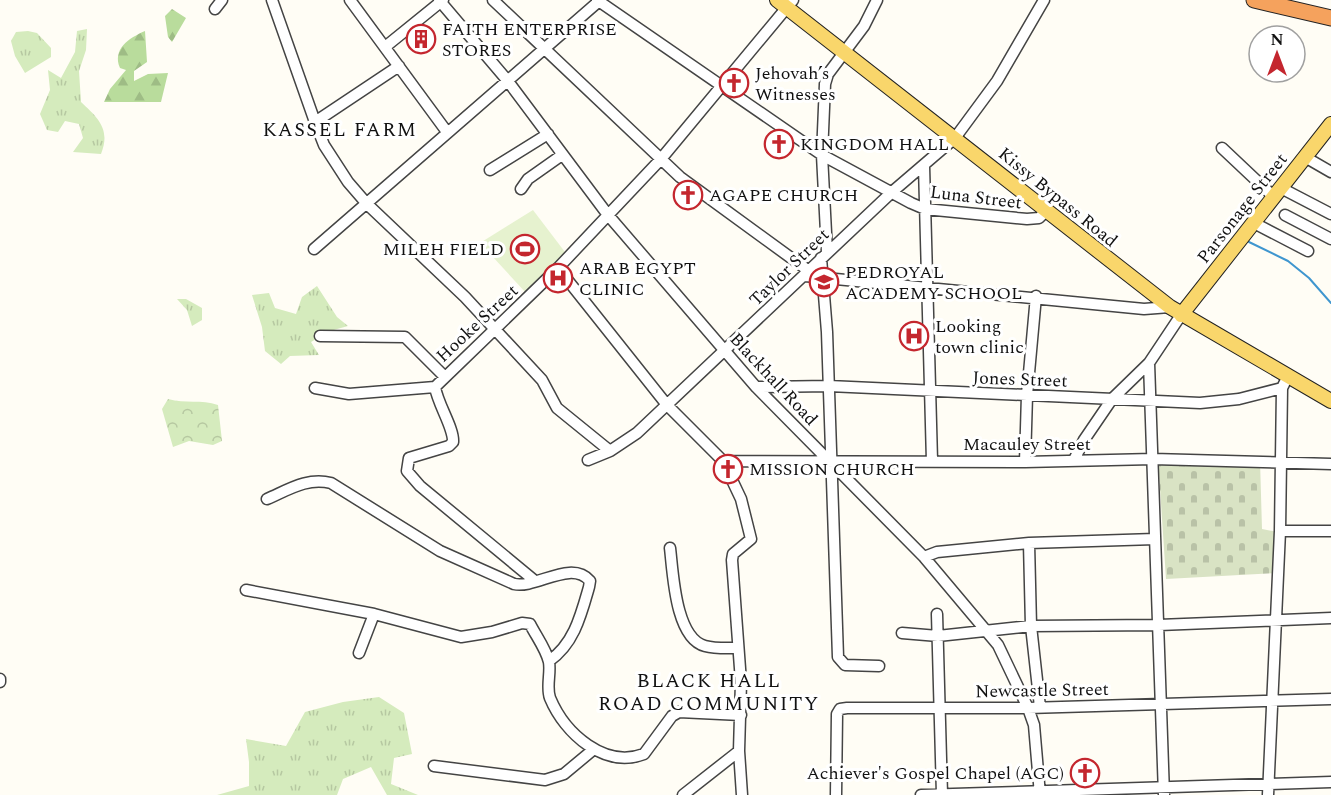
<svg xmlns="http://www.w3.org/2000/svg" width="1331" height="795" font-family="Spectral,serif">
  <style>
    .grass { fill: url(#grass-tufts) }
    .forest { fill: url(#forest-firs) }
    .cemetery { fill: url(#cemetery-stones) }
    .park { fill: url(#park-crowns) }
    .pitch { fill: #e6f2cf }
    .lines { fill: none; stroke-linecap: round; stroke-linejoin: round }
    .stream { stroke: #3f96cf; stroke-width: 2 }
    .minor-casing { stroke: #444; stroke-width: 13 }
    .major-casing { stroke: #222; stroke-width: 16 }
    .highway-casing { stroke: #222; stroke-width: 17 }
    .minor { stroke: #fff; stroke-width: 10 }
    .major { stroke: #f9d66b; stroke-width: 14 }
    .highway { stroke: #f5a25d; stroke-width: 15 }
    .labels { text-anchor: middle; stroke-width: 6; stroke-linejoin: round; paint-order: stroke }
    .poi-label { font-size: 18px; fill: #111; stroke: #fff; text-anchor: start }
    .street-label { font-size: 18px; fill: #111; stroke: #fff }
    .neighbourhood-label { font-size: 20px; letter-spacing: 1.5px; fill: #111; stroke: #fff }
  </style>
  <defs>
    <pattern id="grass-tufts" width="24" height="20" patternUnits="userSpaceOnUse" patternTransform="scale(1.5)"><rect width="24" height="20" fill="#d5ebbd"/><path d="M3 7l-1-3M5 7V3M7 7l1-3M15 17l-1-3M17 17v-4M19 17l1-3" fill="none" stroke="#b6c8a1"/></pattern>
    <pattern id="forest-firs" width="22" height="20" patternUnits="userSpaceOnUse" patternTransform="scale(1.5)"><rect width="22" height="20" fill="#b9dc9c"/><path d="M5 1l3.5 6h-7zM16 11l3.5 6h-7z" fill="#9ebc85"/></pattern>
    <pattern id="cemetery-stones" width="16" height="16" patternUnits="userSpaceOnUse" patternTransform="scale(1.5)"><rect width="16" height="16" fill="#d9e3c4"/><path d="M2 7V4a2 2 0 0 1 4 0v3zM10 15v-3a2 2 0 0 1 4 0v3z" fill="#b9c2a7"/></pattern>
    <pattern id="park-crowns" width="20" height="18" patternUnits="userSpaceOnUse" patternTransform="scale(1.5)"><rect width="20" height="18" fill="#d5ebbd"/><path d="M2 6a3 3 0 1 1 6 0M12 15a3 3 0 1 1 6 0" fill="none" stroke="#b6c8a1"/></pattern>
  </defs>
  <rect width="100%" height="100%" fill="#fffdf5"/>
  <path class="grass" d="M 87,29 L 86,50 L 79,71 L 81,102 C 98,118 111,129 101,154 L 73,152 L 83,138 L 79,124 L 65,121 L 58,132 L 47,130 L 40,114 L 50,90 L 48,70 L 61,78 L 75,52 L 77,31 Z
    M 28,31 L 37,33 L 51,48 L 51,57 L 25,73 L 15,56 L 11,41 L 16,32 Z
    M 317,286 L 337,317 L 348,326 L 330,331 L 311,342 L 319,355 L 290,356 L 281,364 L 265,351 L 262,327 L 252,295 L 269,293 L 275,308 L 296,314 L 302,297 Z
    M 177,299 L 186,299 L 202,308 L 202,320 L 192,326 L 187,310 Z
    M 379,697 L 404,713 L 412,754 L 394,758 L 391,784 L 418,795 L 387,795 L 371,767 L 343,779 L 337,795 L 217,795 L 249,786 L 249,762 L 246,739 L 286,746 L 305,712 L 343,702 Z"/>
  <path class="forest" d="M 172,9 L 186,18 L 172,42 L 168,37 L 165,16 Z
    M 145,31 L 147,62 L 134,71 L 134,81 L 148,74 L 168,73 L 161,102 L 104,102 L 110,89 L 126,70 L 120,68 C 112,49 129,38 145,31 Z"/>
  <path class="cemetery" d="M 1158,458 L 1260,460 L 1262,529 L 1278,532 L 1277,573 L 1166,579 Z"/>
  <path class="park" d="M 168,399 C 186,404 201,399 218,405 L 222,441 L 213,445 L 189,441 L 173,447 L 162,409 Z"/>
  <path class="pitch" d="M 533,210 L 568,256 L 527,294 L 480,243 Z"/>
  <g class="lines">
    <path class="stream" d="M 1249,242 L 1288,261 L 1309,278 L 1331,303"/>
    <g class="minor-casing">
      <path id="minor" d="M 272,0 L 315,122 L 324,145 L 348,182 L 367,204 L 465,297 L 542,380 L 557,408 L 610,451
        M 350,0 L 447,132
        M 439,0 L 507,80 L 608,215 L 725,351 L 756,387 L 924,557 L 998,645 L 1028,708 L 1034,725 L 1040,795
        M 493,0 L 680,177 L 809,271
        M 597,0 L 822,155 L 911,203 L 925,209 L 1027,219 L 1039,218 L 1046,211
        M 215,9 L 222,0
        M 385,47 L 443,0
        M 315,122 L 399,66
        M 1222,148 L 1274,197
        M 1305,157 L 1331,172
        M 924,166 L 932,461
        M 490,170 L 548,134
        M 1281,188 L 1331,214
        M 521,189 L 528,179 L 562,155
        M 1285,215 L 1331,239
        M 1254,223 L 1308,251
        M 314,249 L 598,2
        M 827,252 L 822,155 L 825,84 L 828,74 L 864,26 L 877,0
        M 821,258 L 827,332 L 838,657 L 845,665 L 879,666
        M 558,268 L 667,405 L 723,461 L 741,499 L 751,539 L 733,554 L 732,560 L 741,682 L 739,751 L 742,795
        M 805,276 L 1144,309 L 1170,307
        M 320,336 L 405,337 L 444,376
        M 1149,363 L 1164,795
        M 435,387 L 558,268 L 661,159 L 793,0
        M 435,387 C 438,405 454,428 453,442 L 449,446 L 409,458 L 407,471 L 420,486 L 535,581
        M 756,387 L 829,386 L 1200,403 L 1239,399 L 1282,388
        M 315,388 L 349,394 L 435,387
        M 588,460 L 610,451 L 637,433 L 892,192 L 955,138 L 997,81 L 1044,0
        M 1074,460 L 1084,440 L 1112,399 L 1149,363 L 1181,315
        M 723,461 L 1025,462 L 1153,459 L 1331,464
        M 1025,462 L 1027,395 L 1036,296
        M 267,499 C 288,490 307,477 331,483 L 440,551 L 514,584 C 536,589 571,559 590,581 L 589,587 C 581,615 574,644 549,661
        M 1280,531 L 1331,531
        M 1029,543 L 1031,626 L 1040,707
        M 670,548 C 673,572 675,638 705,646 C 716,649 728,648 738,648
        M 924,557 L 937,552 L 1029,543 L 1155,539
        M 246,590 L 374,614 L 461,637 L 492,632 L 522,623 L 530,624 C 536,636 546,649 549,662 C 551,673 546,687 550,698 C 565,734 605,769 644,754 L 672,716 L 679,712 L 741,715
        M 937,614 L 942,795
        M 902,633 L 938,636 L 1031,626 L 1159,625 L 1331,618
        M 359,653 L 374,614
        M 0,679 L 0,682
        M 434,766 L 545,780 L 564,774 L 594,749
        M 683,795 L 739,751
        M 836,795 L 837,714 L 840,709 L 847,708 L 1028,708 L 1331,699
        M 921,795 L 1331,782
        M 1268,795 L 1280,531 L 1282,388 L 1285,382"/>
    </g>
    <g class="major-casing">
      <path id="major" d="M 777,0 L 1170,307 L 1331,401
        M 1181,315 L 1331,124"/>
    </g>
    <g class="highway-casing">
      <path id="highway" d="M 1254,0 L 1331,18"/>
    </g>
    <use href="#minor" class="minor"/>
    <use href="#major" class="major"/>
    <use href="#highway" class="highway"/>
  </g>
  <defs>
    <g id="building-ring" transform="scale(1.5)"><circle r="9.5" fill="#fff" stroke="#c4262e" stroke-width="1.5"/><path d="M-4-6H4V6H1V3H-1V6H-4ZM-2.5-4.3h1.7v1.8h-1.7ZM.8-4.3h1.7v1.8H.8ZM-2.5-1h1.7V.8h-1.7ZM.8-1h1.7V.8H.8Z" fill="#c4262e"/></g>
    <g id="church-ring" transform="scale(1.5)"><circle r="9.5" fill="#fff" stroke="#c4262e" stroke-width="1.5"/><path d="M-1.2-6h2.4v3.5h3.3v2.4h-3.3V6h-2.4V-.1h-3.3v-2.4h3.3Z" fill="#c4262e"/></g>
    <g id="stadium-ring" transform="scale(1.5)"><circle r="9.5" fill="#fff" stroke="#c4262e" stroke-width="1.5"/><path d="M0-5a6.5 5 0 1 0 0 10a6.5 5 0 1 0 0-10ZM-3.5-1.8h7v3.6h-7Z" fill="#c4262e"/></g>
    <g id="hospital-ring" transform="scale(1.5)"><circle r="9.5" fill="#fff" stroke="#c4262e" stroke-width="1.5"/><path d="M-5-5h3v3.5h4V-5h3V5h-3V1.5h-4V5h-3Z" fill="#c4262e"/></g>
    <g id="school-ring" transform="scale(1.5)"><circle r="9.5" fill="#fff" stroke="#c4262e" stroke-width="1.5"/><path d="M0-5L7-2L0 1L-7-2ZM-4 1L0 2.5L4 1V4Q0 6-4 4Z" fill="#c4262e"/></g>
  </defs>
  <g fill-rule="evenodd">
    <use href="#building-ring" x="421" y="39"/>
    <use href="#church-ring" x="734" y="83"/>
    <use href="#church-ring" x="779" y="144"/>
    <use href="#church-ring" x="688" y="195"/>
    <use href="#stadium-ring" x="525" y="249"/>
    <use href="#hospital-ring" x="558" y="278"/>
    <use href="#school-ring" x="824" y="282"/>
    <use href="#hospital-ring" x="914" y="336"/>
    <use href="#church-ring" x="728" y="469"/>
    <use href="#church-ring" x="1085" y="773"/>
  </g>
  <g class="labels">
    <g class="poi-label">
      <text x="442" y="35">FAITH ENTERPRISE<tspan x="442" dy="21">STORES</tspan></text>
      <text x="755" y="79">Jehovah’s<tspan x="755" dy="21">Witnesses</tspan></text>
      <text x="800" y="150">KINGDOM HALL</text>
      <text x="709" y="201">AGAPE CHURCH</text>
      <text x="504" y="255" text-anchor="end">MILEH FIELD</text>
      <text x="579" y="274">ARAB EGYPT<tspan x="579" dy="21">CLINIC</tspan></text>
      <text x="845" y="278">PEDROYAL<tspan x="845" dy="21">ACADEMY SCHOOL</tspan></text>
      <text x="935" y="332">Looking<tspan x="935" dy="21">town clinic</tspan></text>
      <text x="749" y="475">MISSION CHURCH</text>
      <text x="1064" y="779" text-anchor="end">Achiever's Gospel Chapel (AGC)</text>
    </g>
    <g class="street-label">
      <text transform="translate(976 197) rotate(7)" y="6">Luna Street</text>
      <text transform="translate(1058 197) rotate(39)" y="6">Kissy Bypass Road</text>
      <text transform="translate(1242 208) rotate(-52)" y="6">Parsonage Street</text>
      <text transform="translate(789 267) rotate(-44)" y="6">Taylor Street</text>
      <text transform="translate(477 323) rotate(-43)" y="6">Hooke Street</text>
      <text transform="translate(774 379) rotate(47)" y="6">Blackhall Road</text>
      <text transform="translate(1020 379) rotate(2)" y="6">Jones Street</text>
      <text x="1027" y="450">Macauley Street</text>
      <text transform="translate(1042 690) rotate(-1)" y="6">Newcastle Street</text>
    </g>
    <g class="neighbourhood-label">
      <text x="340" y="136">KASSEL FARM</text>
      <text x="709" y="687">BLACK HALL<tspan x="709" dy="23">ROAD COMMUNITY</tspan></text>
    </g>
  </g>
  <g transform="translate(1277 54)"><circle r="28" fill="#ffffff" stroke="#a0a0a0" stroke-width="1.5"/>
  <path d="M0-4.5L10 22L0 15L-10 22Z" fill="#c4262e"/>
  <text y="-9" font-size="16" font-weight="bold" text-anchor="middle" fill="#111111">N</text>
  </g>
</svg>
